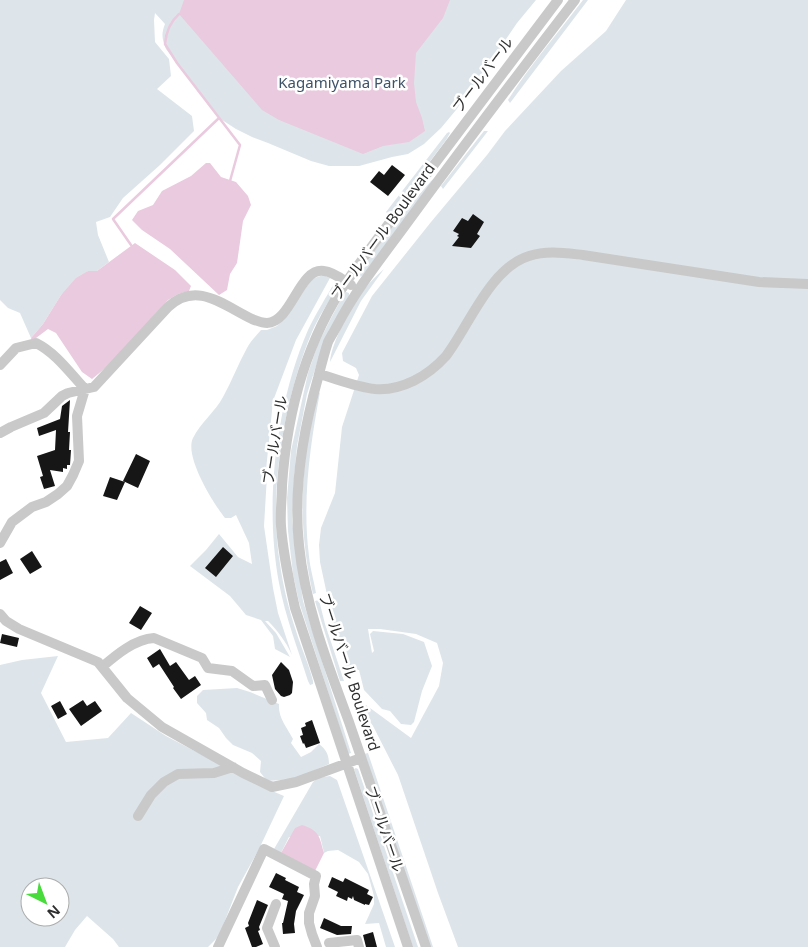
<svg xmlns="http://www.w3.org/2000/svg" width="808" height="947" font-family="'Noto Sans','Noto Sans JP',sans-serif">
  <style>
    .green { fill: #dde5eb; fill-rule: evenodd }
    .water { fill: #eacade }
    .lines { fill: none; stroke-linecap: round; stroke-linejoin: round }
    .stream { stroke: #eacade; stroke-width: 2.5 }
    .building { fill: #161616 }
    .minor { stroke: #c9c9c9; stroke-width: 10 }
    .labels { text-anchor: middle; stroke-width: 5; stroke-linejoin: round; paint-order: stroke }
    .street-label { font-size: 15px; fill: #2f2f2f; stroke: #fff }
    .park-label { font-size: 15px; fill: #3e5268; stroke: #fff }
  </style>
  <rect width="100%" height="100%" fill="#fff"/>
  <path class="green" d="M 0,0 L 536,0 L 517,23 L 496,54 L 456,110 L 441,128 L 424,144 L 408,154 L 392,157 L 359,166 L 329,166 L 311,161 L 268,143 L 252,137 L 236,129 L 219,118 L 166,49 C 162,39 161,34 165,24 L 155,13 L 154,20 L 155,42 L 169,59 L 171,76 L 157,89 L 192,116 L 194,131 L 160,165 L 123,198 L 110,217 L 96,222 L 98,235 L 109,262 L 97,271 L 88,271 L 61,295 L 43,324 L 31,338 L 20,313 L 8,308 L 0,300 Z
    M 583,0 L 588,0 L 510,103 L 508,100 C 530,65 558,33 583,0 Z
    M 626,0 L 808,0 L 808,947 L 458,947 L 438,893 L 398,775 L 373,726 L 361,709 L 366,705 L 411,738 L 439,686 L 443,663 L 437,643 L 416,634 L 380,629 L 368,629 L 372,653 L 374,651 L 370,634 L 373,631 L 403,634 L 424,642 L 432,666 L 422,691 L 414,722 L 411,725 L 401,724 L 390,711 L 382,709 L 364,690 L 359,670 L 347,671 L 332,618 L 320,562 L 319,545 L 321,528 L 335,493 L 342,427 L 359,375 L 356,368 L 343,361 L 342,353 L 372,296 L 431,222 L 487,155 L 505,131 L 561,71 L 606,31 Z
    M 484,131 L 488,131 L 443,189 L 441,186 Z
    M 449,132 L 450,133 L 446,140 L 391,213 L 388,214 L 386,212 L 447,133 Z
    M 435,178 L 362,276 L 358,277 L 357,276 C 380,242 404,211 431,181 Z
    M 384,269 L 361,301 L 330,362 C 331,344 351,306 362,292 C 369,283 376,276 384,269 Z
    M 323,275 L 330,278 L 296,340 L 273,401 L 266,470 L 267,476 L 264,526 L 273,588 L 278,613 L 292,655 C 286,642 278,631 268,621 L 265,621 L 276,633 L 290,657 L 275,649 L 273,636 L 261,620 L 246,615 L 230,596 L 190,566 L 206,550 L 219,534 L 238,557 L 252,564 L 249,543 L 236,515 L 231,518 L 225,518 C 213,503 184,456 193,438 C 201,422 215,412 223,397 C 232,381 238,364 247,348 C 250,342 256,336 261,330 L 267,330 L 277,326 L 287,315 L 312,279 Z
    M 336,280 L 338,283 L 338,286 C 329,301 319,316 312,332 C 284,398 268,493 280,564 C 283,586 289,610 296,631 C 301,648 309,664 313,681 L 313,684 L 310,685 L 308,681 C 298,649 285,616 279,583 C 264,503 276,404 308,330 C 316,313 327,296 336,280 Z
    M 346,292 L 349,293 L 349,297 L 320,354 L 307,394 L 297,446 L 294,478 L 292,520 L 296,554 L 303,601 L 351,753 L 348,754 L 299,602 L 293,574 L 288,531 L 287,498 L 291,451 L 308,373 L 318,344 L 331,318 L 344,294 Z
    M 320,392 C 310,446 302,501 309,556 C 310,568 314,581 316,593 L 313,594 C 302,546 299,496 307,447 C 309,430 313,414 316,397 Z
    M 319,600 L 325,624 L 344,681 L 340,681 L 315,601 Z
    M 58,656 L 41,693 L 66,742 L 108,738 L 131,713 L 166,736 L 265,788 L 284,796 L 259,849 L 238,887 L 219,936 L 208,947 L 119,947 L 113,939 L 87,916 L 75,930 L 65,947 L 0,947 L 0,665 L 22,660 ZM 30,887 L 60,887 L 60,917 L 30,917 Z
    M 237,688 L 250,692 L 279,704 C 278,718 287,727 293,739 L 291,743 L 301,757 L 311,752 L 319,744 C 326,749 329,755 329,764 L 294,779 L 267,781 L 260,772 L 261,761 L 252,753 L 233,745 L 226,738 L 219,728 L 207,720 L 206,713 L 197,703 L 197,696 L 203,690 Z
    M 368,753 L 433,947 L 429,947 L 364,754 Z
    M 356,768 L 358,769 L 418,947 L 413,947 L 354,769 Z
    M 330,776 L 337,780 L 395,947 L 386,947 L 379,923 L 365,924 L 374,904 L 374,896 L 368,874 L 359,862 L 338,850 L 328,851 L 324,853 L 320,836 L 289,837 L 281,853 L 274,849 L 313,782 L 318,778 Z"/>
  <path class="water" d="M 184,0 L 450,0 L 443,18 L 416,53 L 414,83 L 416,102 L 422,118 L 425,131 L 409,142 L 383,146 L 363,154 L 279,120 L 262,110 L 179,14 Z
    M 206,163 L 210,163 L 221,177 L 236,182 L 248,196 L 251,205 L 243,221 L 237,263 L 230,274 L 227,290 L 219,295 L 170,249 L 142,230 L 132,220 L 138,211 L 153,205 L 162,191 L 191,176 Z
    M 135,243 L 175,270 L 191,286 L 189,291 L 178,294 L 168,300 L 109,365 L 92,379 L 82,372 L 56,333 L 48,329 L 32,341 L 31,338 L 43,324 L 61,295 L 76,278 L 88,271 L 97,271 Z
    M 302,825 C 320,831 319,836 324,853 L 315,871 L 281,853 L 295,828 Z"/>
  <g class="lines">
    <path class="stream" d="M 179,14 C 170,22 166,32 165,44 L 177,63 L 240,145 L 230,181
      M 131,245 L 113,219 L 219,118"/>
  </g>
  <path class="building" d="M 392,165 L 405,175 L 388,196 L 370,182 L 379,171 L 384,175 Z
    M 473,214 L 484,222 L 477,234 L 480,236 L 471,248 L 452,246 L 459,237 L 457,236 L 459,234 L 453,231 L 462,218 L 468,221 Z
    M 70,400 L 68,432 L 70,432 L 69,450 L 71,450 L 70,465 L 67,465 L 67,469 L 63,468 L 63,472 L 50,470 L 55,486 L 44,489 L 40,477 L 43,476 L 37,456 L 55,450 L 56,430 L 39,436 L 37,428 L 60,419 L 62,406 Z
    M 136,454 L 150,461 L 138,488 L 123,481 Z
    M 110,477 L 125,482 L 117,500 L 103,496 Z
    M 223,547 L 233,556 L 216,577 L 205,568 Z
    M 32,551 L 42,567 L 30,574 L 20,559 Z
    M 6,559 L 13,573 L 0,580 L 0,562 Z
    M 140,606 L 152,613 L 141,630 L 129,623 Z
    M 2,634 L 19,638 L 17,647 L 0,643 Z
    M 160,649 L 170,666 L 176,662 L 189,680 L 195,676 L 201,685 L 181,699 L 173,688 L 174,687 L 159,664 L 153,668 L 147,658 Z
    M 281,662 L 289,670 L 293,682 L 292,693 L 290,695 L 284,697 L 281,696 L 275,689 L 272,675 Z
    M 83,700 L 87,706 L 95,701 L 102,711 L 81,726 L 69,709 Z
    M 60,701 L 67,714 L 58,719 L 51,706 Z
    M 312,720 L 320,743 L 306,748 L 304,743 L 303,744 L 300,736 L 303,735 L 301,728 L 306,726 L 305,723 Z
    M 276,873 L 286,878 L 285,880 L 299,887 L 297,892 L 304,895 L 296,911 L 294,924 L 295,933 L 283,934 L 282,923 L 283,923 L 288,901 L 282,899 L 284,894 L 269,887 Z
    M 332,877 L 343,882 L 345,878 L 369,890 L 367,894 L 373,897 L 369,905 L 365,904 L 365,905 L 354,900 L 353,896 L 352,899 L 348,897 L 347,901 L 336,896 L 338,892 L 328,887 Z
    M 257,900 L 268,905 L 259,927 L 260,930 L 258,931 L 263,944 L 256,947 L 252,947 L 245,928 L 249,926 L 248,923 Z
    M 324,918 L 341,926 L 352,926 L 351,934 L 337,935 L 320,928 Z
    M 373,932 L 377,947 L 366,947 L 363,935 Z"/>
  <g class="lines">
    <path class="minor" d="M 0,365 L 16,348 L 36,343 C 56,353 70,373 85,389 L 77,416 L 79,461 L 73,475 L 67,486 L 58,494 L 46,502 L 32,507 L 12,522 L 0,543
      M 319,374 C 337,379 356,387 375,389 C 402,391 428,376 446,356 C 469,326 490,268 529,256 C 547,250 565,253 583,255 L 759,282 L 808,284
      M 0,433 L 11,427 L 44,413 L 62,396 L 68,393 L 94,387 L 168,307 C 197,280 224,306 252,319 C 257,321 262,323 267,323 C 292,322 299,267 324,271 C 334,272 343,280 351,285
      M 0,614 L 6,621 L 19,629 L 98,662 L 127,698 L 162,727 L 243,773 L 272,787 L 296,782 L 361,758
      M 102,667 C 116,655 135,639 154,638 L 202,658 L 208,668 L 232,671 L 253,686 L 265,685 L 272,700
      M 138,816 L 151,795 L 164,782 L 178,774 L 214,773 L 233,767
      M 329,943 L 357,940 L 359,947
      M 218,947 L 264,849 L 316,876 L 314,884 L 315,896 L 309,913 L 309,923 L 312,934 L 317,947
      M 275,947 L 267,928 L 276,904
      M 408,947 L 295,608 C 289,581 283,554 281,526 C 280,512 282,498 282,485 C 287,413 306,341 347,281 C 374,242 404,204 433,166 C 475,111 516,55 558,0
      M 426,947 C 401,872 375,797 349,722 C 328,665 305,606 299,545 C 293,489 303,431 318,378 C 321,366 324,354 328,342 C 331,336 335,330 338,324 C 357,288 383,256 407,223 C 462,148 518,74 575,0"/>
  </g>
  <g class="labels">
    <g class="street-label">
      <text transform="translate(483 75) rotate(-53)" y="5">ブールバール</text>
      <text transform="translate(383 232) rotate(-54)" y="5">ブールバール Boulevard</text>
      <text transform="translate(275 440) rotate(-81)" y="5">ブールバール</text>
      <text transform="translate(349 672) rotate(72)" y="5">ブールバール Boulevard</text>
      <text transform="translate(384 829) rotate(71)" y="5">ブールバール</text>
    </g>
    <g class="park-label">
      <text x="342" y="88">Kagamiyama Park</text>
    </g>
  </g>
  <g transform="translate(45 902) rotate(138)"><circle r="24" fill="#ffffff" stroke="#acacac"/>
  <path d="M0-4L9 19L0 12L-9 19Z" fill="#48db3b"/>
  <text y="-8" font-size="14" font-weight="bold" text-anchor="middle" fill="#2f2f2f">N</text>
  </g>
</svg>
